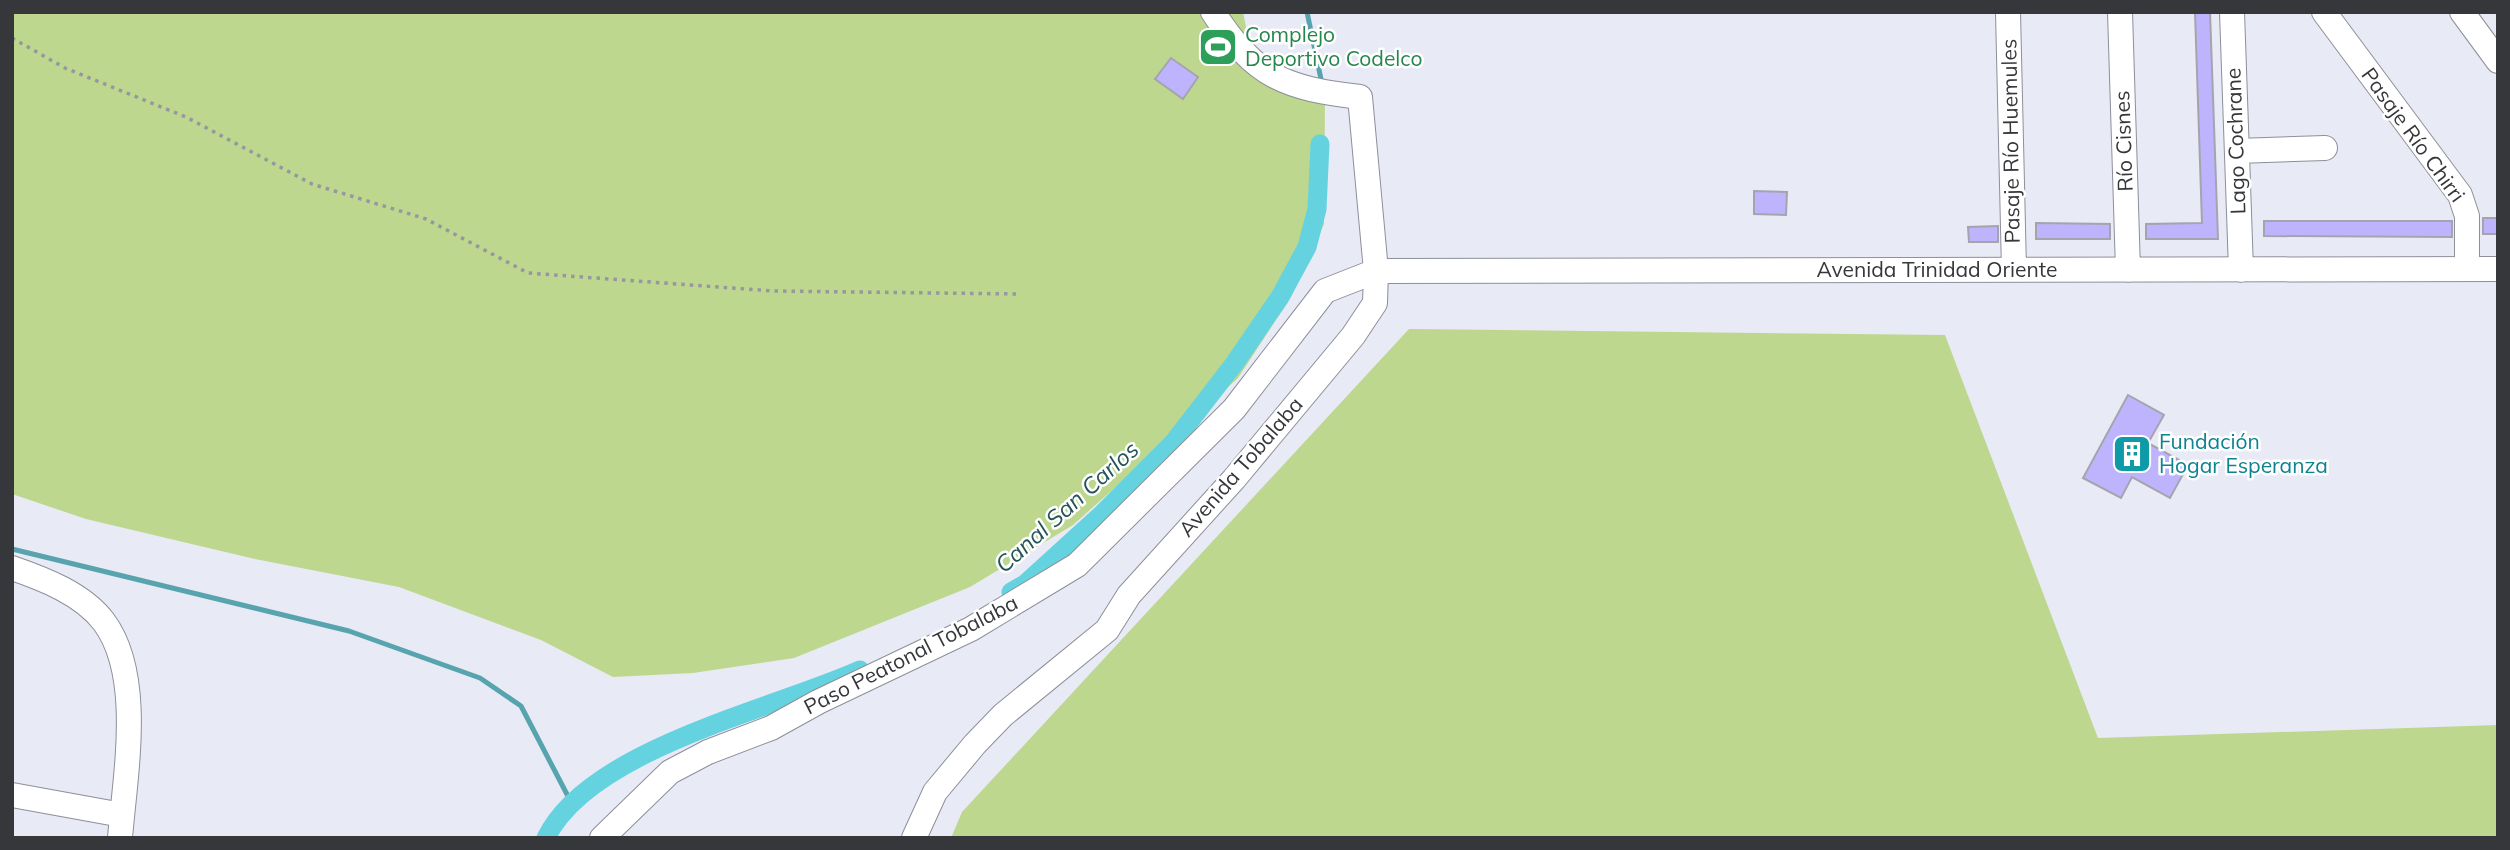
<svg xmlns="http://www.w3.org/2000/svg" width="2510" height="850" font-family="Mulish,sans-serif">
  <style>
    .green { fill: #bdd78e }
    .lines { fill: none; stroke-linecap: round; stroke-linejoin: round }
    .stream { stroke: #57a4ae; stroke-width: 5 }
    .canal { stroke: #65d2e0; stroke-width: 19 }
    .building { fill: #beb4fd; stroke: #a5a4ae; stroke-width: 2 }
    .minor-casing { stroke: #8d8f99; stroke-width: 26 }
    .path { stroke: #96979f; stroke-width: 3.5; stroke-dasharray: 3.5 5; stroke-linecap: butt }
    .minor { stroke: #fff; stroke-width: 24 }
    .labels { text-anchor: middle; stroke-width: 5; stroke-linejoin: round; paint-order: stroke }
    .leisure-label { font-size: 21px; fill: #27864d; stroke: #fff; text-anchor: start }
    .street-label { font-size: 21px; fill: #36373b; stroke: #fff }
    .culture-label { font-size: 21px; fill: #0d838f; stroke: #fff; text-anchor: start }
    .water-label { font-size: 23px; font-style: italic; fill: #24545a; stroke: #fff }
  </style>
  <rect width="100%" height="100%" fill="#e8eaf5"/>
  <path class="green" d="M 12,12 L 1243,12 L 1256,77 L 1325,98 L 1324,224 L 1291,297 L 1238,378 L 1073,525 L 970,587 L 794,658 L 693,673 L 613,677 L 541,640 L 399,587 L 255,559 L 86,519 L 12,494 Z
    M 1409,329 L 1945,335 L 2098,738 L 2498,725 L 2498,838 L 951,838 L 962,812 Z"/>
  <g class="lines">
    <path class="stream" d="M 1307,12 L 1322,84
      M 12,549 L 349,631 L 480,678 L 521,706 L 571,802"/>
    <path class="canal" d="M 1011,592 L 1025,584 L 1102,514 L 1173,443 L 1234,364 L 1280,297 L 1307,247 L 1317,209 L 1320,144
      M 546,838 C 589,749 774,709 860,670"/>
  </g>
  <path class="building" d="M 2195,12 L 2210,12 L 2218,239 L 2146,239 L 2146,224 L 2202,223 Z
    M 1171,58 L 1198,77 L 1183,99 L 1155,79 Z
    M 1754,191 L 1787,192 L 1786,215 L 1754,214 Z
    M 2483,218 L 2498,218 L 2498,234 L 2483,234 Z
    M 2264,221 L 2452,221 L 2452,237 L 2264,236 Z
    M 2036,223 L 2110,224 L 2110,239 L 2036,239 Z
    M 1998,226 L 1998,242 L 1969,242 L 1968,227 Z
    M 2128,395 L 2164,415 L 2148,443 L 2188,465 L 2170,498 L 2132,477 L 2121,498 L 2083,478 Z"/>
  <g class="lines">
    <g class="minor-casing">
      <path id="minor" d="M 2008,12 L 2014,270
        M 2120,12 L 2128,270
        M 2232,12 L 2241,270
        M 2324,12 L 2460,195 L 2467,216 L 2467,269
        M 2462,12 L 2498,61
        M 2237,151 L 2325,148
        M 12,568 C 44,579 83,594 104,622 C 144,676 125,775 120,838
        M 12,795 L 122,815
        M 602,838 L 670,772 L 708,752 L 771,728 L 818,702 L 971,629 L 1077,565 L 1234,409 L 1325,291 L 1376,271 L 2498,269
        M 914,838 L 935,792 L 975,744 L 1003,715 L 1107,630 L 1129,595 L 1234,479 L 1353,336 L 1375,303 L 1376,271 L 1360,97 C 1284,88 1255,77 1213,12"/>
    </g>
    <path class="path" d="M 12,38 L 65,68 L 186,117 L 312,184 L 426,219 L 528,273 L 773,291 L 1019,294"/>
    <use href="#minor" class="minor"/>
  </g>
  <defs>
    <g id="stadium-square" transform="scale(2.0125)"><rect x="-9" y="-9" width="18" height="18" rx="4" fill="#2e9e5b" stroke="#fff"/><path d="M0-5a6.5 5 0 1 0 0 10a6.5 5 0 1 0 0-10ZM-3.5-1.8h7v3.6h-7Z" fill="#fff"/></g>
    <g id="building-square" transform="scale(2.0125)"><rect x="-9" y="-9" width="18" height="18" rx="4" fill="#0f9aa8" stroke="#fff"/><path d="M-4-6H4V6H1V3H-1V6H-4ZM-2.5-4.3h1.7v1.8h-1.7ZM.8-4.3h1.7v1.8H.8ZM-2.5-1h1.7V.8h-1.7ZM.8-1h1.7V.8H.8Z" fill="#fff"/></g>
  </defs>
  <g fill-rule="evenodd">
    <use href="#stadium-square" x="1218" y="47"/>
    <use href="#building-square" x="2132" y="454"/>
  </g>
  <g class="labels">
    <g class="leisure-label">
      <text x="1245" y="42">Complejo<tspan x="1245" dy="24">Deportivo Codelco</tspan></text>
    </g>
    <g class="street-label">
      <text transform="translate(2413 135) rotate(54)" y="7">Pasaje Río Chirri</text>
      <text transform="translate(2011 141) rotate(-91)" y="7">Pasaje Río Huemules</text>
      <text transform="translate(2124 141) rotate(-92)" y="7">Río Cisnes</text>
      <text transform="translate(2236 141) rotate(-92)" y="7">Lago Cochrane</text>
      <text x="1937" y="277">Avenida Trinidad Oriente</text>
      <text transform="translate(1241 467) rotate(-49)" y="7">Avenida Tobalaba</text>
      <text transform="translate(911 655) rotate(-27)" y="7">Paso Peatonal Tobalaba</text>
    </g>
    <g class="culture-label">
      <text x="2159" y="449">Fundación<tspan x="2159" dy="24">Hogar Esperanza</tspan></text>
    </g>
    <g class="water-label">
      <text transform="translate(1067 507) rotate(-42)" y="8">Canal San Carlos</text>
    </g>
  </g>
  <rect width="2510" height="850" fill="none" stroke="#36373b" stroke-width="28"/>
</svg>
